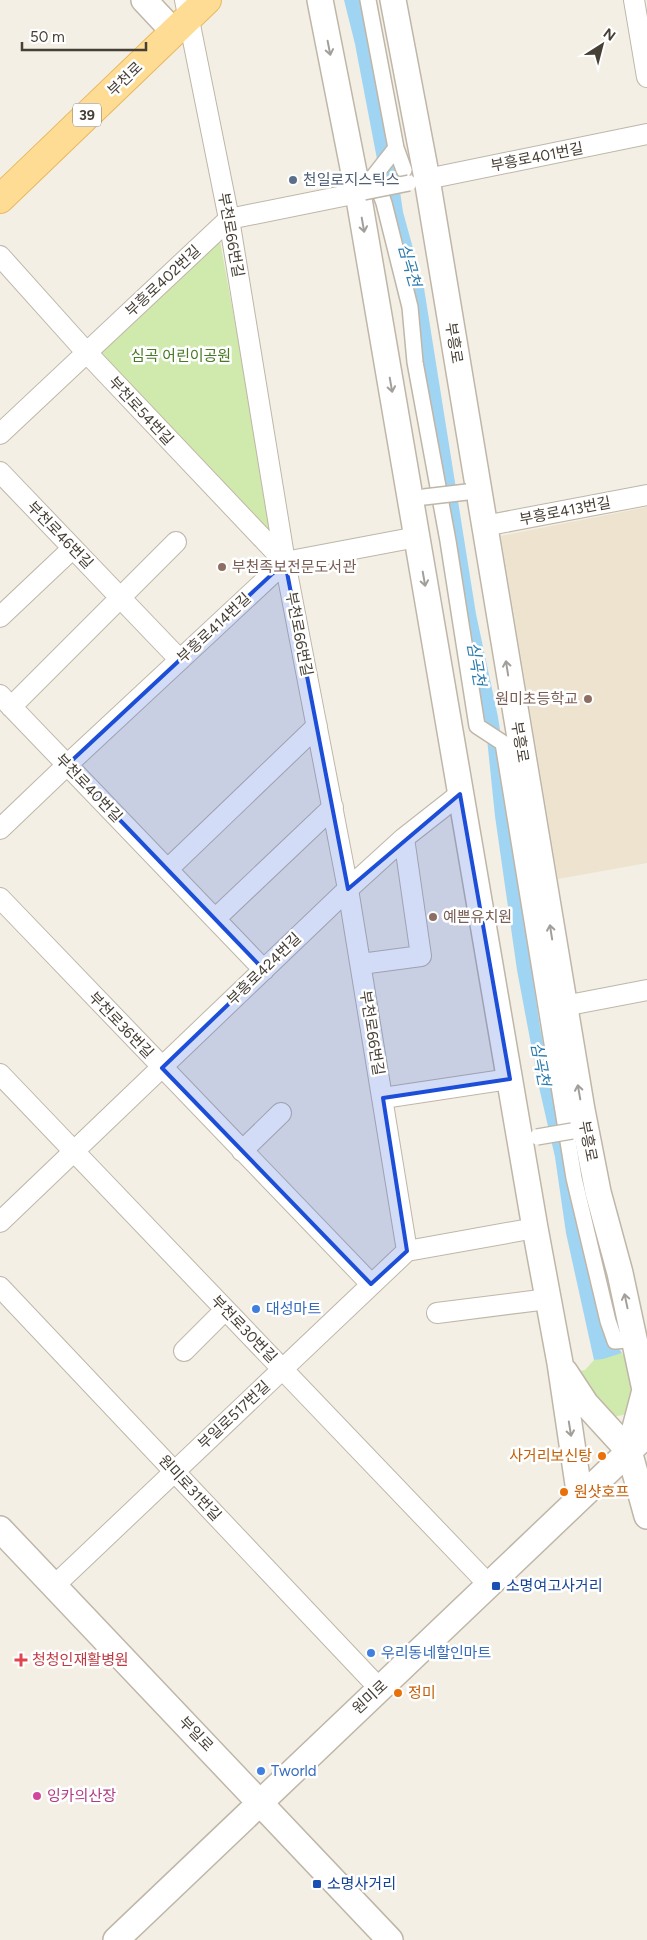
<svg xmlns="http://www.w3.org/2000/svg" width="647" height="1940" font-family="Figtree,'Noto Sans KR',sans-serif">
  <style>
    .education { fill: #ede3cf }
    .green { fill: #d0e9ad }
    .water { fill: #9fd4f2 }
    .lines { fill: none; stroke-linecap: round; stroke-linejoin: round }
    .pedestrian-casing { stroke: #bfb6a8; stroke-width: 18 }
    .minor-casing { stroke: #bfb6a8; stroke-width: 22 }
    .tertiary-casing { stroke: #bfb6a8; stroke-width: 28 }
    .primary-casing { stroke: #e7b95f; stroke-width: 30 }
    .pedestrian { stroke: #fff; stroke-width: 15 }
    .minor { stroke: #fff; stroke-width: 20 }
    .tertiary { stroke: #fff; stroke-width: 25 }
    .primary { stroke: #ffdc93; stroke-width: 28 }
    .pedestrian-bridge-casing { stroke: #bfb6a8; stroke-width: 18; stroke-linecap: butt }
    .pedestrian-bridge { stroke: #fff; stroke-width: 15 }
    .oneway { stroke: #a29f9a }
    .marked { fill: #1d4ed8; fill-opacity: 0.2; stroke: #1d4ed8; stroke-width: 4; stroke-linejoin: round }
    .service-dot { fill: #5c6f8a; stroke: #fff; stroke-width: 2 }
    .education-dot { fill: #8d6e63; stroke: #fff; stroke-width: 2 }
    .shop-dot { fill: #3f7fe0; stroke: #fff; stroke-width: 2 }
    .food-dot { fill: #e8710a; stroke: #fff; stroke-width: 2 }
    .transit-dot { fill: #1a4fb4; stroke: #fff; stroke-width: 2 }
    .health-dot { fill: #e0444e; stroke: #fff; stroke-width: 2 }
    .hotel-dot { fill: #d1479c; stroke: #fff; stroke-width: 2 }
    .labels { text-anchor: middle; stroke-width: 5; stroke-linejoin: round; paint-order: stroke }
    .shield { fill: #fff; stroke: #7e7972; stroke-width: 1 }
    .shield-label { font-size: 14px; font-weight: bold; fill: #463f35 }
    .street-label { font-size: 15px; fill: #463f35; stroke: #fff }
    .service-label { font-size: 15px; fill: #4e5e75; stroke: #fff; text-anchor: start }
    .park-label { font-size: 15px; fill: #497a26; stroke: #fff }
    .education-label { font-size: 15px; fill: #785e54; stroke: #fff; text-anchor: start }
    .shop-label { font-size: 15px; fill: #366cbe; stroke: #fff; text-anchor: start }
    .food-label { font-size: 15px; fill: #c56008; stroke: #fff; text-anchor: start }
    .transit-label { font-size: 15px; fill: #164399; stroke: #fff; text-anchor: start }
    .health-label { font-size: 15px; fill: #be3a42; stroke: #fff; text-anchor: start }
    .hotel-label { font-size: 15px; fill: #b23c85; stroke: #fff; text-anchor: start }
    .water-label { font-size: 16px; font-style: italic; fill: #297aad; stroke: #fff }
  </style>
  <rect width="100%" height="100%" fill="#f3efe5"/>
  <path class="education" d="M 647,507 L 647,863 L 558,879 L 501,536 Z"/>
  <path class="green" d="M 220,241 L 274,537 L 98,353 Z
    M 622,1353 L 624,1357 L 628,1358 L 635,1376 L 631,1410 L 623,1415 L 612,1417 L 592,1402 L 580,1371 L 585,1370 L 594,1360 Z"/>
  <path class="water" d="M 344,0 L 366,0 L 393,143 L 403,212 L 424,288 L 476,614 L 498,717 L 529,920 L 531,965 L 540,1027 L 554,1100 L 603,1326 L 622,1353 L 603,1359 L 594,1360 L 566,1233 L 555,1157 L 539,1087 L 517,970 L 495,816 L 486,729 L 355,44 Z"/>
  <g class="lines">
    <g class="pedestrian-casing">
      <path id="pedestrian" d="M 368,0 L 396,148 L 404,170
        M 396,148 L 374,176 L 384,203 L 410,307 L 415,362 L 448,541 L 477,726 L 503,743 L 574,1178 L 608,1321 L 615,1341 L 627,1340"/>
    </g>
    <g class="minor-casing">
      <path id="minor" d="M 185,0 L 229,219 L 285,562 L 348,889 L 407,1251
        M 634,0 L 647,77
        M 427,179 L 647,134
        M 0,256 L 87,353 L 285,562
        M 0,434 L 229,219 L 358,193
        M 0,472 L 180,660
        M 484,526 L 647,495
        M 0,617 L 73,548
        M 0,695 L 264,970
        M 11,707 L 176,542
        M 0,829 L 67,765 L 285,562 L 417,537
        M 168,869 L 317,726
        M 0,898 L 371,1284
        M 215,919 L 333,807
        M 361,964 L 421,956 L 404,838
        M 564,1006 L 647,990
        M 0,1074 L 489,1585
        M 383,1098 L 510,1079
        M 242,1151 L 281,1113
        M 0,1222 L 348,889 L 404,838 L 460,794
        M 0,1287 L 379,1688
        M 437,1313 L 548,1299
        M 184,1351 L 225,1310
        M 54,1586 L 407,1251 L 535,1228"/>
    </g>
    <g class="tertiary-casing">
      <path id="tertiary" d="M 144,0 L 174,32
        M 320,0 L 358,193 L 535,1228 L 560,1363 L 580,1498
        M 393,0 L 427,179 L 582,1110 L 598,1192 L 620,1273 L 645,1390 L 629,1451
        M 565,1372 L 586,1404 L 629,1451 L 647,1516
        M 0,1529 L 390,1940
        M 116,1940 L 641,1440"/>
    </g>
    <g class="primary-casing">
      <path id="primary" d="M 0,199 L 207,0"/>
    </g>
    <use href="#pedestrian" class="pedestrian"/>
    <use href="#minor" class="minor"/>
    <use href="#tertiary" class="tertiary"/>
    <use href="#primary" class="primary"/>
    <g class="pedestrian-bridge-casing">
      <path id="pedestrian-bridge" d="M 364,192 L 409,183
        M 424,497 L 467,492
        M 537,1137 L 572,1131"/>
    </g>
    <use href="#pedestrian-bridge" class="pedestrian-bridge"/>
  </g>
  <defs><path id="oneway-shaft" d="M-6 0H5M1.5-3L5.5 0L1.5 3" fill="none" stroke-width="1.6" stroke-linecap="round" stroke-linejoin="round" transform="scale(1.25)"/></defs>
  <g class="oneway">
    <use href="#oneway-shaft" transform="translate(329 48) rotate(79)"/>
    <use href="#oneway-shaft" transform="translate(363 225) rotate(80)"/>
    <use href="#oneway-shaft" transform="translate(391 385) rotate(80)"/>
    <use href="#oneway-shaft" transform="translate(424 579) rotate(80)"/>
    <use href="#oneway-shaft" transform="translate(507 668) rotate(-99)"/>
    <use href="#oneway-shaft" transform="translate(551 932) rotate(-99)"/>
    <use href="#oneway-shaft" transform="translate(579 1092) rotate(-100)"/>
    <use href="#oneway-shaft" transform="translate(626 1301) rotate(-102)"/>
    <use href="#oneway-shaft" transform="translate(570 1429) rotate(81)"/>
  </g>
  <path class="marked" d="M 285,562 L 348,889 L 460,794 L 510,1079 L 383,1098 L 407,1251 L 371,1284 L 162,1068 L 264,970 L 67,765 Z"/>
  <circle class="service-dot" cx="293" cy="180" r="5"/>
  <g class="education-dot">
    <circle cx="222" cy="567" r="5"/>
    <circle cx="588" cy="699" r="5"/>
    <circle cx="433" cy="917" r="5"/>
  </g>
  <g class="shop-dot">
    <circle cx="256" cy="1309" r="5"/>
    <circle cx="371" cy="1653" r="5"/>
    <circle cx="261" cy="1771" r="5"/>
  </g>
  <g class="food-dot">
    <circle cx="602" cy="1456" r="5"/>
    <circle cx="564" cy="1492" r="5"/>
    <circle cx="398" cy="1693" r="5"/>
  </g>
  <g class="transit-dot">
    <rect x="491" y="1581" width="10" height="10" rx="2.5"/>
    <rect x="312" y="1879" width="10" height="10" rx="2.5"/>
  </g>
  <path class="health-dot" d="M18.5 1652.5h5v5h5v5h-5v5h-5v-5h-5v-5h5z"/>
  <circle class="hotel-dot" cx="37" cy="1796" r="5"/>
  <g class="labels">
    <rect class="shield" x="73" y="103.5" width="28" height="23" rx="4"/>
    <g class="shield-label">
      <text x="87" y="120">39</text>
    </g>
    <g class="street-label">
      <text transform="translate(125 79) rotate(-44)" y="5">부천로</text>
      <text transform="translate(537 157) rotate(-11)" y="5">부흥로401번길</text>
      <text transform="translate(231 235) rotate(80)" y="5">부천로66번길</text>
      <text transform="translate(163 281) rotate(-43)" y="5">부흥로402번길</text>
      <text transform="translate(454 343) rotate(81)" y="5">부흥로</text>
      <text transform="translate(141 411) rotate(47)" y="5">부천로54번길</text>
      <text transform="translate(565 511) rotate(-11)" y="5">부흥로413번길</text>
      <text transform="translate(60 535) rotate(46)" y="5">부천로46번길</text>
      <text transform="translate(214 628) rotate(-43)" y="5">부흥로414번길</text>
      <text transform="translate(299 634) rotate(79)" y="5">부천로66번길</text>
      <text transform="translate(520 742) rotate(81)" y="5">부흥로</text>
      <text transform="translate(89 788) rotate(46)" y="5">부천로40번길</text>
      <text transform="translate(264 969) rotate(-44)" y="5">부흥로424번길</text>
      <text transform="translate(121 1025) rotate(46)" y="5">부천로36번길</text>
      <text transform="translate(372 1033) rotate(81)" y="5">부천로66번길</text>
      <text transform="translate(588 1141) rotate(79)" y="5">부흥로</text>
      <text transform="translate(244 1329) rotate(46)" y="5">부천로30번길</text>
      <text transform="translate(234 1415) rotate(-43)" y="5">부일로517번길</text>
      <text transform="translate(190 1488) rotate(47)" y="5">원미로31번길</text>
      <text transform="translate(370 1697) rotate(-43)" y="5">원미로</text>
      <text transform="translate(196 1734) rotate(46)" y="5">부일로</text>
    </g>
    <g class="service-label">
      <text x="303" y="185">천일로지스틱스</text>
    </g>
    <g class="park-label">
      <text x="181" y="361">심곡 어린이공원</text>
    </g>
    <g class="education-label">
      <text x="232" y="572">부천족보전문도서관</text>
      <text x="578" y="704" text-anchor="end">원미초등학교</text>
      <text x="443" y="922">예쁜유치원</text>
    </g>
    <g class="shop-label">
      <text x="266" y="1314">대성마트</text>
      <text x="381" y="1658">우리동네할인마트</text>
      <text x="271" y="1776">Tworld</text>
    </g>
    <g class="food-label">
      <text x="592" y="1461" text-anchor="end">사거리보신탕</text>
      <text x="574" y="1497">원샷호프</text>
      <text x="408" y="1698">정미</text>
    </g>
    <g class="transit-label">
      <text x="506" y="1591">소명여고사거리</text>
      <text x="327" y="1889">소명사거리</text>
    </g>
    <g class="health-label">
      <text x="32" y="1665">청청인재활병원</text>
    </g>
    <g class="hotel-label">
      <text x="47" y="1801">잉카의산장</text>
    </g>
    <g class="water-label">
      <text transform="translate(410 265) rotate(74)" y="6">심곡천</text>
      <text transform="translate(477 664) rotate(80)" y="6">심곡천</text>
      <text transform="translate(541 1064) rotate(79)" y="6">심곡천</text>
    </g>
  </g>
  <g transform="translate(602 45) rotate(36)" stroke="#ffffff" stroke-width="4" paint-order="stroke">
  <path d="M0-4L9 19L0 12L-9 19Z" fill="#463f35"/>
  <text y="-8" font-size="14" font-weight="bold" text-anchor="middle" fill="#463f35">N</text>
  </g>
  <path d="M22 42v8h124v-8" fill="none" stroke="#463f35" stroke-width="2.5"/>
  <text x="30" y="42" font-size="15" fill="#463f35" stroke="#ffffff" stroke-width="4" paint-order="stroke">50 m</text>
</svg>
